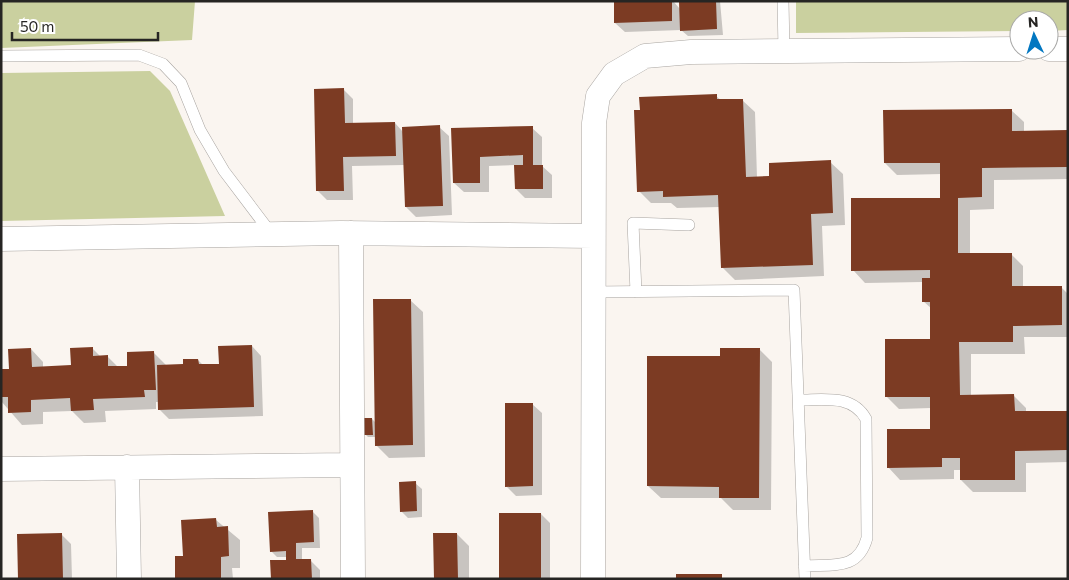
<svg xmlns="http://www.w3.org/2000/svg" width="1069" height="580" font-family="Commissioner,sans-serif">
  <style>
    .green { fill: #cad09f }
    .shadow { fill: #0003 }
    .building { fill: #7c3b23 }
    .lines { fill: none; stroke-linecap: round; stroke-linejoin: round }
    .service-casing { stroke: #a8a4a0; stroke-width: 12 }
    .minor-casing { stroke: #a8a4a0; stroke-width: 25 }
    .service { stroke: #fff; stroke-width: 11 }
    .minor { stroke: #fff; stroke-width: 24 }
  </style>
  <rect width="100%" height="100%" fill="#faf5f0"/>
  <path class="green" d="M 1,1 L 195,1 L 192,40 L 1,48 Z
    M 796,1 L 1068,1 L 1068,30 L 1049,31 L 1049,20 L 1019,20 L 1019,31 L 796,33 Z
    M 150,71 L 170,91 L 225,216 L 1,221 L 1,73 Z"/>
  <path class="shadow" d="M 615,1 L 673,1 L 680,9 L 680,1 L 720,1 L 723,35 L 688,36 L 681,30 L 625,32 L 615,23 Z
    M 343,89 L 353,99 L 353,124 L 395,123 L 403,132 L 439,127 L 449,136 L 452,215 L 416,217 L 406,207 L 404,165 L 352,166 L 353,200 L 327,200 L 318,191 Z
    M 716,96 L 722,101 L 742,100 L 755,112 L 757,178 L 771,178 L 830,162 L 843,174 L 845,225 L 822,226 L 824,276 L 735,280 L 722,267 L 720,207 L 677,208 L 671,203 L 651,203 L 639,191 Z
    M 1011,110 L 1024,122 L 1024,132 L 1068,132 L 1068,179 L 994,180 L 994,209 L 970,210 L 970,254 L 1011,254 L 1023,266 L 1023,287 L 1061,287 L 1068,294 L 1068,337 L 1024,337 L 1025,354 L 971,354 L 971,396 L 1014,396 L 1026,408 L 1026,412 L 1068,412 L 1068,462 L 1026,463 L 1026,492 L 973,492 L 961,480 L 961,470 L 954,470 L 954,479 L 900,480 L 888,467 L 932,430 L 931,408 L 899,409 L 886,396 L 932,340 L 932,309 L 923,301 L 923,282 L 865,283 L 853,270 L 942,199 L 942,174 L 897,175 L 885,163 Z
    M 532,128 L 542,137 L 542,166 L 552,175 L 552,198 L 525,198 L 516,189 L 515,165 L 489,166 L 489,192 L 464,192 L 454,183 L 453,129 Z
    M 410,300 L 423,312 L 425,457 L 389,458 L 376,445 L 376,437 L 368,437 L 365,434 L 372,419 L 376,423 Z
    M 252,346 L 261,356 L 263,416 L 169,419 L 159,409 L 159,402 L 156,402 L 156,409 L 105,411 L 106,422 L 84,423 L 72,411 L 43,412 L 43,424 L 22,425 L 1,401 L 1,371 L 10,370 L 31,349 L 43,362 L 43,368 L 72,367 L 92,348 L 101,357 L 107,356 L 118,367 L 128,367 L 154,353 L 166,365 L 184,365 L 198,360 L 203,365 L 220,365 Z
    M 759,349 L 772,362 L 771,510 L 733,510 L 721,498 L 661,498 L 648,486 L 722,358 Z
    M 532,404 L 542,413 L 542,495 L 516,496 L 506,486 Z
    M 415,483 L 422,489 L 422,517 L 408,518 L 401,511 Z
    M 312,511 L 319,518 L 320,548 L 302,548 L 302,560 L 310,560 L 320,570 L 320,579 L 272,579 L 290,561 L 288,557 L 277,557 L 271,551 Z
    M 541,514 L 550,523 L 550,579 L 500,579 Z
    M 216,520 L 240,540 L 240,568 L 232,568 L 233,579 L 177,579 L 184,557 Z
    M 61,534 L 71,544 L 72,579 L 19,579 Z
    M 457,534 L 469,546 L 469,579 L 435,579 Z"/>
  <path class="building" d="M 614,1 L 672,1 L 672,21 L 614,23 Z
    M 679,1 L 716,1 L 717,29 L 680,31 Z
    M 344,88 L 345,123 L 395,122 L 396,156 L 343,157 L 344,191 L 316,191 L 314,89 Z
    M 717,94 L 717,99 L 743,99 L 746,177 L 769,176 L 769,163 L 831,160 L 833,213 L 811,214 L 813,265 L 721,268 L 718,195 L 663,197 L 663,191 L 637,192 L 634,110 L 640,110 L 639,97 Z
    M 1012,109 L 1012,131 L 1068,130 L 1068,167 L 982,168 L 982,197 L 958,198 L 958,253 L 1012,253 L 1012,286 L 1062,286 L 1062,325 L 1013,326 L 1013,342 L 959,342 L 960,395 L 1014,394 L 1015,411 L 1068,411 L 1068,450 L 1015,451 L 1015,480 L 960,480 L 960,458 L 942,458 L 942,467 L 887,468 L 887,429 L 930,429 L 930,397 L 885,397 L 885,339 L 930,339 L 930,302 L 922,302 L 922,278 L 930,278 L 930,270 L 851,271 L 851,198 L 940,198 L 940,163 L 884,163 L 883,110 Z
    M 440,125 L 443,206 L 405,207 L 402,127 Z
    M 533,126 L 533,165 L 543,165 L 543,189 L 515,189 L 514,165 L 523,165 L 523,155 L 480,157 L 480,183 L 453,183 L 451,128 Z
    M 373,299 L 411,299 L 413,445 L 375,446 Z
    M 252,345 L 254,407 L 158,410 L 157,365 L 183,364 L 183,359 L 198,359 L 199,364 L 219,364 L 218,346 Z
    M 93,347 L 93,356 L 108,355 L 108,366 L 127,366 L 127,352 L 154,351 L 156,390 L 144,390 L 145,397 L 93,399 L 94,410 L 71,411 L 70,398 L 31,400 L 31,412 L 8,413 L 8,397 L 1,397 L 1,369 L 9,369 L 8,349 L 31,348 L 32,367 L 71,365 L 70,348 Z
    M 720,348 L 760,348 L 759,498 L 719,498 L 719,487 L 647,486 L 647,356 L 720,356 Z
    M 505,403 L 533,403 L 533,486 L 505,487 Z
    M 363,418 L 372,418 L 373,435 L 363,435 Z
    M 416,481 L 417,511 L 400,512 L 399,482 Z
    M 313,510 L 314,542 L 296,543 L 296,559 L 311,559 L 312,579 L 271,579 L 270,560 L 286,560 L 286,551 L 270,552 L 268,512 Z
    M 499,513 L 541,513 L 541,579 L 499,579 Z
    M 216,518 L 217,527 L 228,526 L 229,556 L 221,557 L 221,579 L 175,579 L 175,556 L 183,556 L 181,520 Z
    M 62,533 L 63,579 L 18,579 L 17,534 Z
    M 433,533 L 457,533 L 458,579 L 434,579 Z
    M 676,574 L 722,574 L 722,579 L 676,579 Z"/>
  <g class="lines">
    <g class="service-casing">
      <path id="service" d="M 783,1 L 784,50
        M 1,56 L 139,55 L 163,64 L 181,83 L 200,130 L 224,171 L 271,233
        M 593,292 L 794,290 L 805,579
        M 636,292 L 633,223 L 689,225
        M 799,400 C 824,400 852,394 866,419 L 867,538 C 858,571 833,564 804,566"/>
    </g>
    <g class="minor-casing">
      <path id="minor" d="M 1049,49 L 1068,49
        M 351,233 L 353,579
        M 1,239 L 341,233 L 593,236
        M 127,467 L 129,579
        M 1,469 L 351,465
        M 593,579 L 594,123 L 598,96 L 614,74 L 645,56 L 691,52 L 1019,49"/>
    </g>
    <use href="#service" class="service"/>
    <use href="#minor" class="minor"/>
  </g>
  <rect width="1069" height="580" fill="none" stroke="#262523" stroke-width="5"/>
  <g transform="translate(1034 35) rotate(356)"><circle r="24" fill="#ffffff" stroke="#a8a8a7"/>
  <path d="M0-4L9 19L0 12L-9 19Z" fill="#0277c1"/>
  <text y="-8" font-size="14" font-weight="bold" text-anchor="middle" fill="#262523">N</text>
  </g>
  <path d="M12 32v8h146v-8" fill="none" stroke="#262523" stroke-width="2.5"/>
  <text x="20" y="32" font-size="15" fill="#262523" stroke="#ffffff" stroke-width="4" paint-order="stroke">50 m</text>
</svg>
